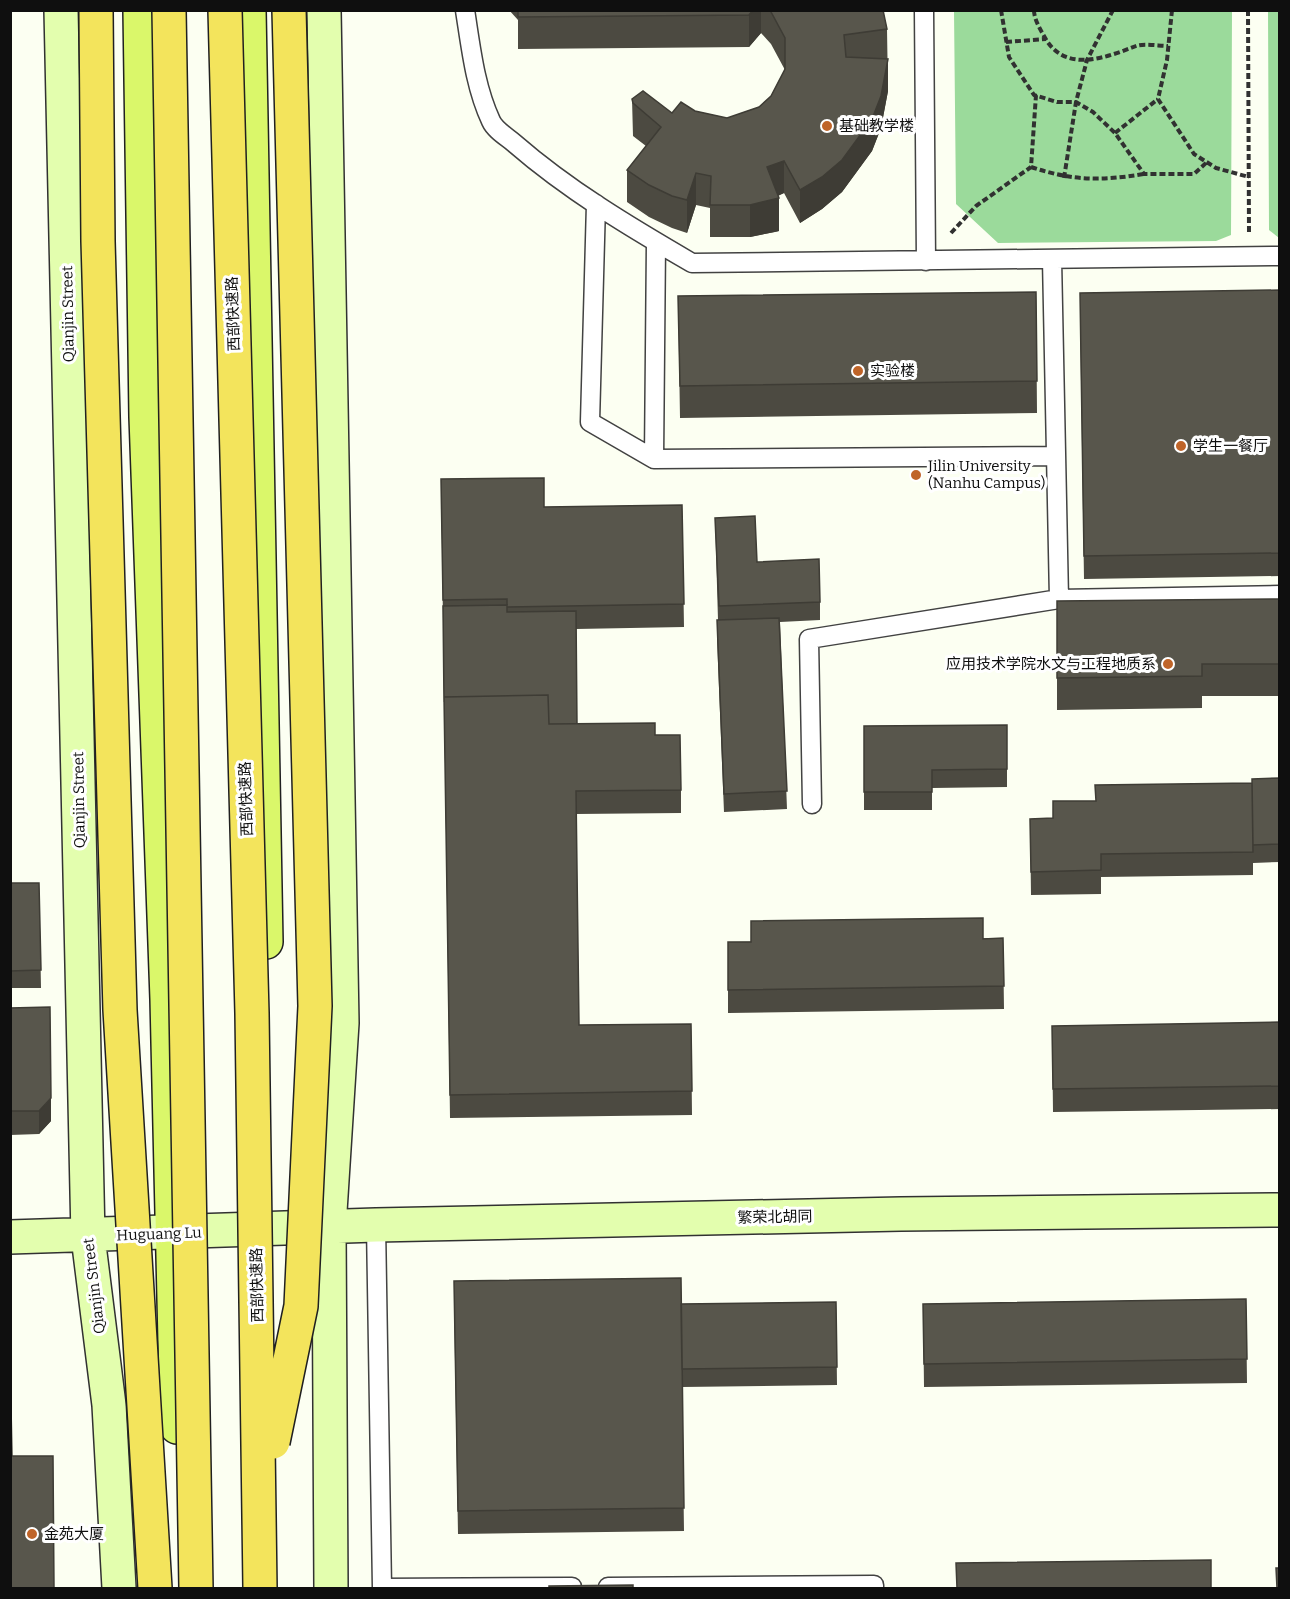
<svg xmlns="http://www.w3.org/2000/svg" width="1290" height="1599" font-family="Bitter,'Noto Sans SC',serif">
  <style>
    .forest { fill: #9bda9b }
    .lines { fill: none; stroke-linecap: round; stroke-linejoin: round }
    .lane-casing { stroke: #424242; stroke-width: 21 }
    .secondary-casing { stroke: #313131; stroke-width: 36 }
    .primary-casing { stroke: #202020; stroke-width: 36 }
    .path { stroke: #313131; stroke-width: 4; stroke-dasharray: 6 3; stroke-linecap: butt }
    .lane { stroke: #fff; stroke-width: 18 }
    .secondary { stroke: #e3feae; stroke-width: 33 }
    .primary { stroke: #daf76a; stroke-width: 33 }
    .highway-bridge-casing { stroke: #202020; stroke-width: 36; stroke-linecap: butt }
    .highway-bridge { stroke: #f3e45c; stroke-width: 33 }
    .wall { fill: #4c4a41 }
    .shaded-wall { fill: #3e3c35 }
    .building { fill: #58564c; stroke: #3e3c35; stroke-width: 1.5 }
    .poi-dot { fill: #bf6428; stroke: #fff; stroke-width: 2 }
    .labels { text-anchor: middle; stroke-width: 6; stroke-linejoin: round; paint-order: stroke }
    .poi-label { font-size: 15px; fill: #0f0f0f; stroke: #fff; text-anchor: start }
    .street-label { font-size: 15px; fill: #0f0f0f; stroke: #fff }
  </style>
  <rect width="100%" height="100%" fill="#fcfff2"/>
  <path class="forest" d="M 954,11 L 1232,11 L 1231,235 L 1216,241 L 998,243 L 956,204 Z
    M 1268,11 L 1279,11 L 1279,238 L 1269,230 Z"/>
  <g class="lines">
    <g class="lane-casing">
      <path id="lane" d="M 465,10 C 471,48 475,87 491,121 C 495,130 507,137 514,143 C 568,190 630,227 692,263 L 1280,256
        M 924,10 L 926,261
        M 596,204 L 590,422 L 654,459
        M 656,242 L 654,459 L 1056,456
        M 1059,599 L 1280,595
        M 812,804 L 809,639 L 1059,599 L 1052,259
        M 376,1225 L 382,1588 L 572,1587
        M 608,1587 L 874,1585 L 874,1588"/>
    </g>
    <g class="secondary-casing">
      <path id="secondary" d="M 61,10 L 88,1237 L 109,1405 L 119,1588
        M 324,10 L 342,1023 L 329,1227 L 331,1588
        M 10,1237 L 376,1225 L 901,1214 L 1280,1210"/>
    </g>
    <g class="primary-casing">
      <path id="primary" d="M 140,10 L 146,417 L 167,999 L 177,1427
        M 249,10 L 266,942"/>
    </g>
    <path class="path" d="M 1001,10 L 1009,57 L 1034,95 L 1057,102 L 1076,102 L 1093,112 L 1115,133 L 1144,174 L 1194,174 L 1207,162
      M 1034,10 C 1034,19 1040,29 1044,36 C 1064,74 1105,58 1136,46 C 1144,43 1159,46 1168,46
      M 1172,10 L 1167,60 L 1158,99 L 1194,154 L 1216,168 L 1249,177
      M 1248,10 L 1249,232
      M 1006,42 L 1046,39
      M 1115,133 L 1158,99
      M 1031,167 C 1073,181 1101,181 1144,174
      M 1064,178 L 1076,102 L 1087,60 L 1113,10
      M 951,233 L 976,206 L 1031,167 L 1036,95"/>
    <use href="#lane" class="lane"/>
    <use href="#secondary" class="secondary"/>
    <use href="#primary" class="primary"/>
    <g class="highway-bridge-casing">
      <path id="highway-bridge" d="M 96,10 L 98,241 L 120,1010 L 155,1588
        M 169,10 L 196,1588
        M 225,10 L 252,1013 L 260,1588
        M 273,1442 L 301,1306 L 315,1006 L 289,10"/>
    </g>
    <use href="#highway-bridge" class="highway-bridge"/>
  </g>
  <path class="wall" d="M 509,10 L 883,10 L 887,29 L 888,91 L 881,128 L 872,151 L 842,192 L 822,209 L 800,223 L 784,193 L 778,196 L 779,231 L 775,232 L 750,237 L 710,237 L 710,208 L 696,205 L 687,233 L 672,228 L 649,217 L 627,202 L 627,170 L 646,146 L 633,136 L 632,99 L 672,113 L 695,111 L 727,118 L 759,107 L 771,96 L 785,70 L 771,44 L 761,33 L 749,47 L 518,49 L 518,20 Z
    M 1280,290 L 1280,576 L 1084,579 L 1080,316 Z
    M 1036,292 L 1037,413 L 680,418 L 678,296 Z
    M 441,479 L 544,507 L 682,505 L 684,627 L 576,629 L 577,724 L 655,735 L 681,790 L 681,813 L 576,814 L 579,1025 L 691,1024 L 692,1115 L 450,1118 Z
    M 715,518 L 757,562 L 820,602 L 820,620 L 780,622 L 787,809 L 724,812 L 717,638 L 717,620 L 718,620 Z
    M 1280,599 L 1280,696 L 1202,696 L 1202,708 L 1057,710 L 1057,601 Z
    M 1007,725 L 1007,787 L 932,788 L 932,810 L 864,810 L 864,726 Z
    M 1280,778 L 1280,862 L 1253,863 L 1253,875 L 1101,877 L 1101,894 L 1031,895 L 1030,819 L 1053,818 L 1095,801 L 1252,783 Z
    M 10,883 L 39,883 L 41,988 L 10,988 Z
    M 1003,938 L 1004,1009 L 728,1013 L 728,942 Z
    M 10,1008 L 51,1121 L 39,1134 L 10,1135 Z
    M 1280,1022 L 1280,1109 L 1053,1112 L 1052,1026 Z
    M 1246,1299 L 1247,1383 L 924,1387 L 923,1304 Z
    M 836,1302 L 837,1385 L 682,1387 L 684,1531 L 458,1534 L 454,1304 L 681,1304 Z"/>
  <path class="shaded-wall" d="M 753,10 L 761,10 L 761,33 L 749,47 L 749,15 Z
    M 888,59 L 888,91 L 881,128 L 872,151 L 842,192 L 822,209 L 800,223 L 800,190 Z
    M 784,161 L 784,193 L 767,200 L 767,167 Z
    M 696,173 L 696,205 L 687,233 L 687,200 Z
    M 779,198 L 779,231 L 750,237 L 750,205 Z
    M 51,1098 L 51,1121 L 39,1134 L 39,1111 Z"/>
  <path class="building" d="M 518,10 L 753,10 L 749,15 L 518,17 Z
    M 770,10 L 883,10 L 887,29 L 844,35 L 846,57 L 888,59 L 881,96 L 872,119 L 842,160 L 822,177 L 800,190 L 784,161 L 767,167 L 779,198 L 750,205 L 710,205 L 711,176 L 696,173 L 687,200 L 672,196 L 649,185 L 627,170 L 661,127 L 633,103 L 632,99 L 643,91 L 672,113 L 681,102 L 695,111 L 727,118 L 759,107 L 771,96 L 785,69 L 785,38 Z
    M 1280,290 L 1280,553 L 1084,556 L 1080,293 Z
    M 1036,292 L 1037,381 L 680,386 L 678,296 Z
    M 544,478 L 544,507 L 682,505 L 684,604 L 507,607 L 507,599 L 443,600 L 441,479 Z
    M 755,516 L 757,562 L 819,559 L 820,602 L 719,606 L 715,518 Z
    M 1280,599 L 1280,664 L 1202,664 L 1202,676 L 1057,678 L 1057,601 Z
    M 507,605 L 507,612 L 576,611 L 577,724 L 549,724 L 548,695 L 444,697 L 444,702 L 443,606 Z
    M 779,618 L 787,791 L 724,794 L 717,620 Z
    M 548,695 L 549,724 L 655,723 L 655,735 L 680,735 L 681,790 L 576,791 L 579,1025 L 691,1024 L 692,1091 L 450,1095 L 444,697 Z
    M 1007,725 L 1007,769 L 932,770 L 932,792 L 864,792 L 864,726 Z
    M 1280,778 L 1280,844 L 1253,845 L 1252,779 Z
    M 1252,783 L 1253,852 L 1101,854 L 1101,870 L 1031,872 L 1030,819 L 1053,818 L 1053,801 L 1096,801 L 1095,785 Z
    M 10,883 L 39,883 L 41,970 L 10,971 Z
    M 983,918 L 983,939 L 1003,938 L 1004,986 L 728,990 L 728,942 L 751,942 L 751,921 Z
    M 50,1007 L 51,1098 L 39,1111 L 10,1111 L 10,1008 Z
    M 1280,1022 L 1280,1086 L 1053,1089 L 1052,1026 Z
    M 681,1278 L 684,1508 L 458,1511 L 454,1281 Z
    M 1246,1299 L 1247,1359 L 924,1364 L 923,1304 Z
    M 836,1302 L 837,1367 L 682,1369 L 681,1304 Z
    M 10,1356 L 12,1456 L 53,1456 L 54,1588 L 10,1588 Z
    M 1211,1560 L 1211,1588 L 957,1588 L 956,1563 Z
    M 1276,1568 L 1280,1568 L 1280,1588 L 1277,1588 Z
    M 633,1585 L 633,1588 L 549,1588 L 549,1586 Z"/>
  <g class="poi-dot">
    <circle cx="827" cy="126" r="6"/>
    <circle cx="858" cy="371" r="6"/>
    <circle cx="1181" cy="446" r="6"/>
    <circle cx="916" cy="475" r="6"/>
    <circle cx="1168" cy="664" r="6"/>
    <circle cx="32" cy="1534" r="6"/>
  </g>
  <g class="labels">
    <g class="poi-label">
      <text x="839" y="131">基础教学楼</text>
      <text x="870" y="376">实验楼</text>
      <text x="1193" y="451">学生一餐厅</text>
      <text x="928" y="471">Jilin University<tspan x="928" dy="17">(Nanhu Campus)</tspan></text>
      <text x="1156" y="669" text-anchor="end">应用技术学院水文与工程地质系</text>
      <text x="44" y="1539">金苑大厦</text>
    </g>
    <g class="street-label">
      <text transform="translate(68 314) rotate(-91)" y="5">Qianjin Street</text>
      <text transform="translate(233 314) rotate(-92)" y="5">西部快速路</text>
      <text transform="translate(246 799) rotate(-92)" y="5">西部快速路</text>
      <text transform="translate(79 800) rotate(-91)" y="5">Qianjin Street</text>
      <text transform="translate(775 1217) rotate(-1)" y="5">繁荣北胡同</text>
      <text transform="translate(159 1234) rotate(-2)" y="5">Huguang Lu</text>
      <text transform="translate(257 1285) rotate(-91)" y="5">西部快速路</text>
      <text transform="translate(94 1286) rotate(-97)" y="5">Qianjin Street</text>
    </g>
  </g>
  <rect width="1290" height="1599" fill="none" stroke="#0f0f0f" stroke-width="24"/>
</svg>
